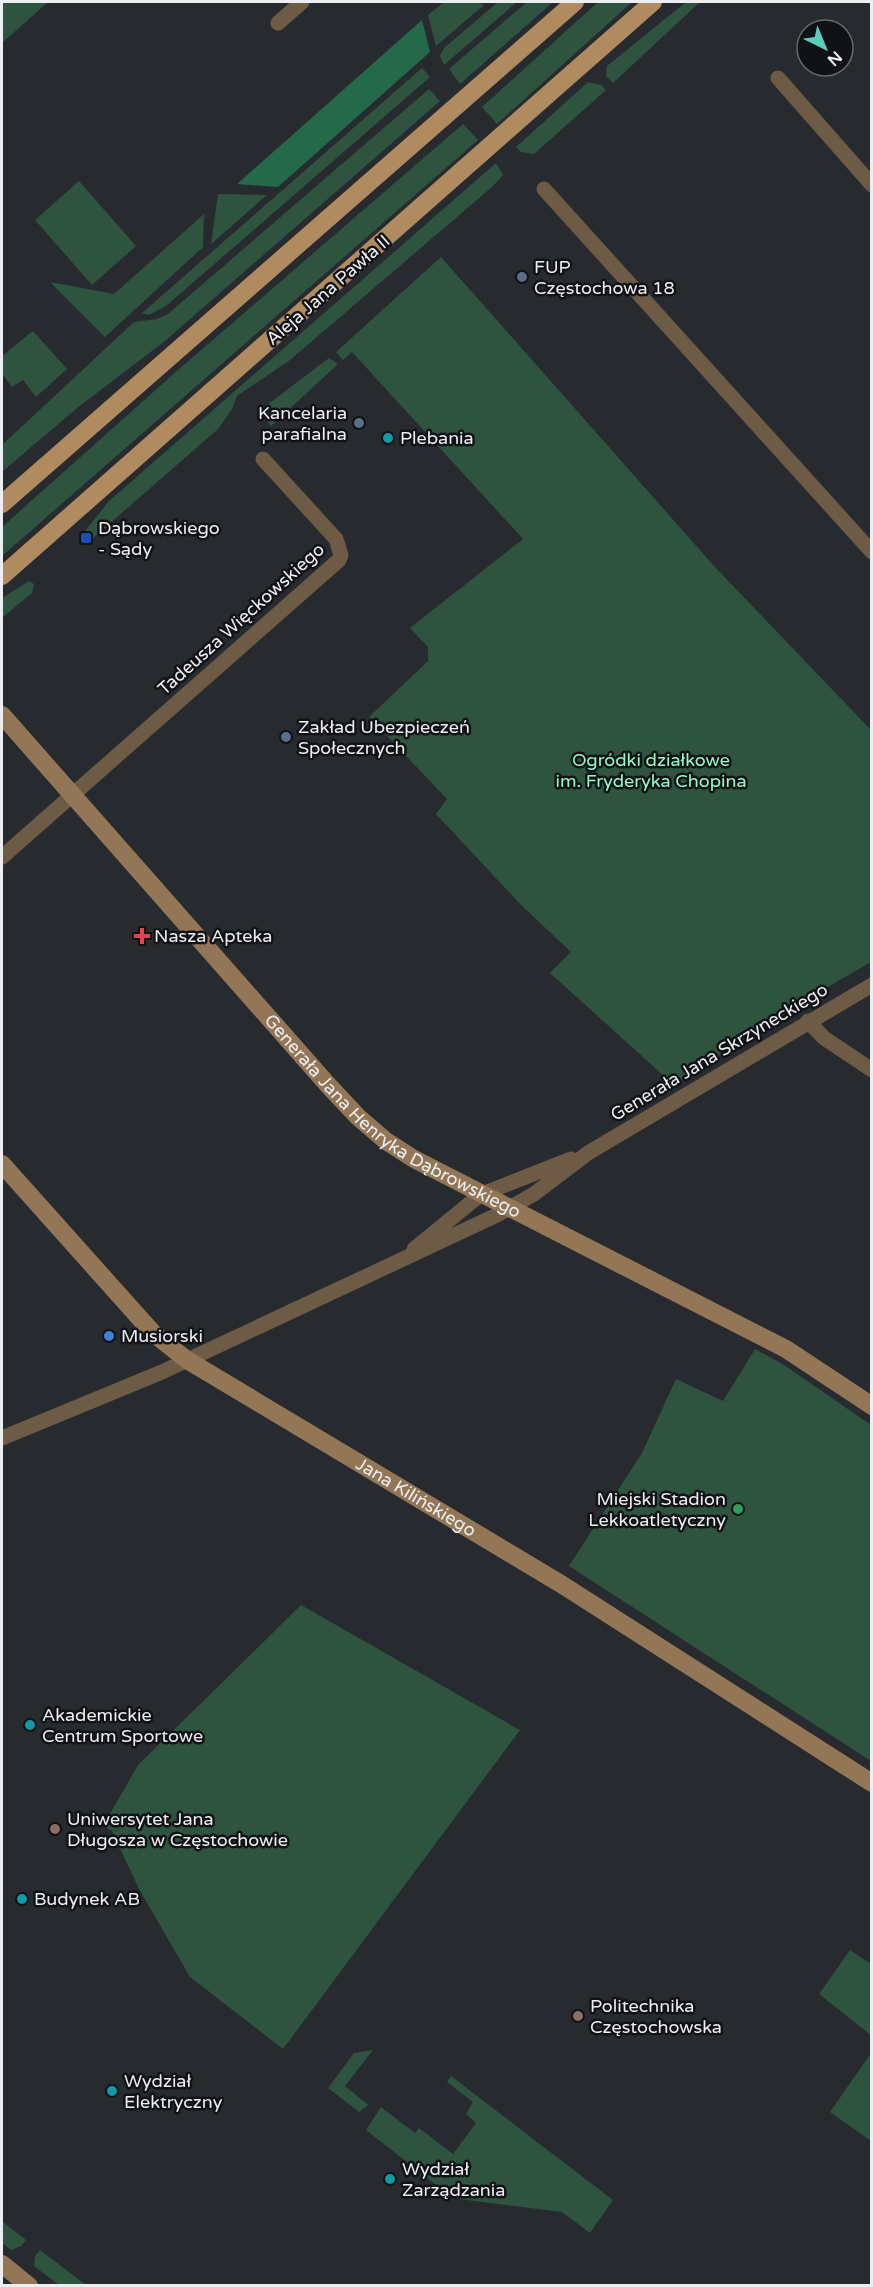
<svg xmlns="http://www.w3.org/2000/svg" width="873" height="2287" font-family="'Varela Round',sans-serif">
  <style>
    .green { fill: #2e5440 }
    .forest { fill: #246a4a }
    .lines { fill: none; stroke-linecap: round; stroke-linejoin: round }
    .street { stroke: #6d5b46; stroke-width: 15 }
    .secondary { stroke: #937655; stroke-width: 18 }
    .primary { stroke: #b08b5f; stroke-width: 18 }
    .service-dot { fill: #5c6f8a; stroke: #111215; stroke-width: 2 }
    .culture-dot { fill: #0f9aa8; stroke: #111215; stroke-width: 2 }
    .transit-dot { fill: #1a4fb4; stroke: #111215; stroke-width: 2 }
    .health-dot { fill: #e0444e; stroke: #111215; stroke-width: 2 }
    .shop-dot { fill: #3f7fe0; stroke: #111215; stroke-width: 2 }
    .leisure-dot { fill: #2e9e5b; stroke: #111215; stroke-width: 2 }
    .education-dot { fill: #8d6e63; stroke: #111215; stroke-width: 2 }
    .labels { text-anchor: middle; stroke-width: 5; stroke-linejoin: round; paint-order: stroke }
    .poi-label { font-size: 18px; fill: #edeef2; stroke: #111215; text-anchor: start }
    .street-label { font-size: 18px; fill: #edeef2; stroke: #111215 }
    .park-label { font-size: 18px; fill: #96f8c5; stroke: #111215 }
  </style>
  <rect width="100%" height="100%" fill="#272a2f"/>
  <path class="green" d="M 2,2 L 46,2 L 47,3 L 2,43 Z
    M 444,2 L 477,2 L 484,5 L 436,46 L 428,15 Z
    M 498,2 L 517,2 L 444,65 L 440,56 L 444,48 Z
    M 527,2 L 553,2 L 460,84 L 449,69 Z
    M 598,2 L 632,2 L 497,124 L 482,107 Z
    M 686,2 L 700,2 L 613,83 L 606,76 L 607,66 Z
    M 422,68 L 430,77 L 166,306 L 149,315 L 142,313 Z
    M 588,82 L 601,85 L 606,90 L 534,154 L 521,152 L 516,147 Z
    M 429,89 L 440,101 L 165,341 L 77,408 L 2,472 L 2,445 L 134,322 L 157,319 L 168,314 Z
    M 463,124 L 478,140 L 2,556 L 2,527 L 178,370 Z
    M 496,163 L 503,175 L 492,187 L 290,360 L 237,396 L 232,409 L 218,429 L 92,539 L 85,531 L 109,501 Z
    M 79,181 L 136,246 L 92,285 L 35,220 Z
    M 218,194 L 267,195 L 211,244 Z
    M 204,214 L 203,247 L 105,337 L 50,282 L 114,294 Z
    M 441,257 L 714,566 L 871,730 L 871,962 L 771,1020 L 675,1086 L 550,973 L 571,952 L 521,905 L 436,814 L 447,799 L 369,717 L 428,661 L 428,647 L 410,628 L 523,539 L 352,352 L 343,360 L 336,352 Z
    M 33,331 L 67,369 L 36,397 L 23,380 L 12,387 L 2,374 L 2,356 Z
    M 329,358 L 338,364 L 271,426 L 259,411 Z
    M 29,581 L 34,584 L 32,593 L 2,618 L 2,598 Z
    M 755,1349 L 784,1365 L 871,1425 L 871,1761 L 569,1566 L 642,1453 L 676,1379 L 723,1401 Z
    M 301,1605 L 520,1730 L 283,2049 L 190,1977 L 139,1889 L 112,1831 L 103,1826 L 138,1765 Z
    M 850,1950 L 871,1964 L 871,2035 L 819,1994 Z
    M 373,2050 L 345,2086 L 368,2105 L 359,2112 L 328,2088 L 354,2053 Z
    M 871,2053 L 871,2141 L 830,2112 Z
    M 451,2076 L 613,2200 L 590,2233 L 562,2212 L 459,2199 L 449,2195 L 366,2130 L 381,2107 L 415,2133 L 419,2128 L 453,2154 L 476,2123 L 466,2114 L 473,2102 L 447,2082 Z
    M 2,2221 L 26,2240 L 21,2246 L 11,2250 L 2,2243 Z
    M 40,2250 L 86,2285 L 59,2285 L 34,2266 L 35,2256 Z"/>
  <path class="forest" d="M 422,20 L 430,52 L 278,187 L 237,184 Z"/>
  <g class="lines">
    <path class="street" d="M 278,23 L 302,2
      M 778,78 L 872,185
      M 544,189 L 872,552
      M 2,857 L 339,560 L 341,555 L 336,539 L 263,459
      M 808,1021 L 824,1038 L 872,1070
      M 414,1249 L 480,1195 L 571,1159
      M 2,1438 L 162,1372 L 497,1215 L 534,1194 L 588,1153 L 872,985"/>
    <g class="secondary">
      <path id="s1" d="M 2,715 L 328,1085 L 358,1117 L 386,1141 L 414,1159 L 786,1349 L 872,1406"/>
      <path id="s2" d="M 2,1164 L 153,1333 L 187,1360 L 561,1584 L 872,1783"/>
      <path d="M 2,2264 L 29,2286"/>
    </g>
    <path class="primary" d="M 2,504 L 575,2
      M 2,576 L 653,2"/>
  </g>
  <g class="service-dot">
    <circle cx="522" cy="277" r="6"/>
    <circle cx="359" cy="423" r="6"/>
    <circle cx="286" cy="737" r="6"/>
  </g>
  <g class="culture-dot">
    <circle cx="388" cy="438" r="6"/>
    <circle cx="30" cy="1725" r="6"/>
    <circle cx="22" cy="1899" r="6"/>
    <circle cx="112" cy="2091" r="6"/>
    <circle cx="390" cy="2179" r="6"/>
  </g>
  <rect class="transit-dot" x="80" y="532" width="12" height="12" rx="3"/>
  <path class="health-dot" d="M139 927h6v6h6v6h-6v6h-6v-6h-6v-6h6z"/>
  <circle class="shop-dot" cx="109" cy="1336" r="6"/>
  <circle class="leisure-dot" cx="738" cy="1509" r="6"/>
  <g class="education-dot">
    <circle cx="55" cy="1829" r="6"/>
    <circle cx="578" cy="2016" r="6"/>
  </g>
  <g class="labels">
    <g class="poi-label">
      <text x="534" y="273">FUP<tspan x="534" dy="21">Częstochowa 18</tspan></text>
      <text x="347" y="419" text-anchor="end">Kancelaria<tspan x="347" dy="21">parafialna</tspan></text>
      <text x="400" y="444">Plebania</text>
      <text x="98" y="534">Dąbrowskiego<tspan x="98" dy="21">- Sądy</tspan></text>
      <text x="298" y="733">Zakład Ubezpieczeń<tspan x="298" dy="21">Społecznych</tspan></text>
      <text x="154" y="942">Nasza Apteka</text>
      <text x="121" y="1342">Musiorski</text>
      <text x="726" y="1505" text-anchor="end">Miejski Stadion<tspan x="726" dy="21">Lekkoatletyczny</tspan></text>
      <text x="42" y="1721">Akademickie<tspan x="42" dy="21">Centrum Sportowe</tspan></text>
      <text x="67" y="1825">Uniwersytet Jana<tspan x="67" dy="21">Długosza w Częstochowie</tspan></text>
      <text x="34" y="1905">Budynek AB</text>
      <text x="590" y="2012">Politechnika<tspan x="590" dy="21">Częstochowska</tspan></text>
      <text x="124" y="2087">Wydział<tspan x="124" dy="21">Elektryczny</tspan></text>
      <text x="402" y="2175">Wydział<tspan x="402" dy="21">Zarządzania</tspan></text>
    </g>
    <g class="street-label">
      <text transform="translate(328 290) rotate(-41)" y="6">Aleja Jana Pawła II</text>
      <text transform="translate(241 619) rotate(-42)" y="6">Tadeusza Więckowskiego</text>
      <text transform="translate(719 1052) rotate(-31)" y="6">Generała Jana Skrzyneckiego</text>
      <text dy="6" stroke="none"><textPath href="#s1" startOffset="564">Generała Jana Henryka Dąbrowskiego</textPath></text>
      <text dy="6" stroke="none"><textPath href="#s2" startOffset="537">Jana Kilińskiego</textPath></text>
    </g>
    <g class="park-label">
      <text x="651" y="766">Ogródki działkowe<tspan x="651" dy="21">im. Fryderyka Chopina</tspan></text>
    </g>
  </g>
  <rect width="873" height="2287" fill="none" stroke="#edeef2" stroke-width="6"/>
  <g transform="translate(825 48) rotate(137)"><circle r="28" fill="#111215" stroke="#696a6d" stroke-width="1.5"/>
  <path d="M0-4.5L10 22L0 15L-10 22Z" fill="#5acebd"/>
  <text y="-9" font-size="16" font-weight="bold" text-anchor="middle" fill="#edeef2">N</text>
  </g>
</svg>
